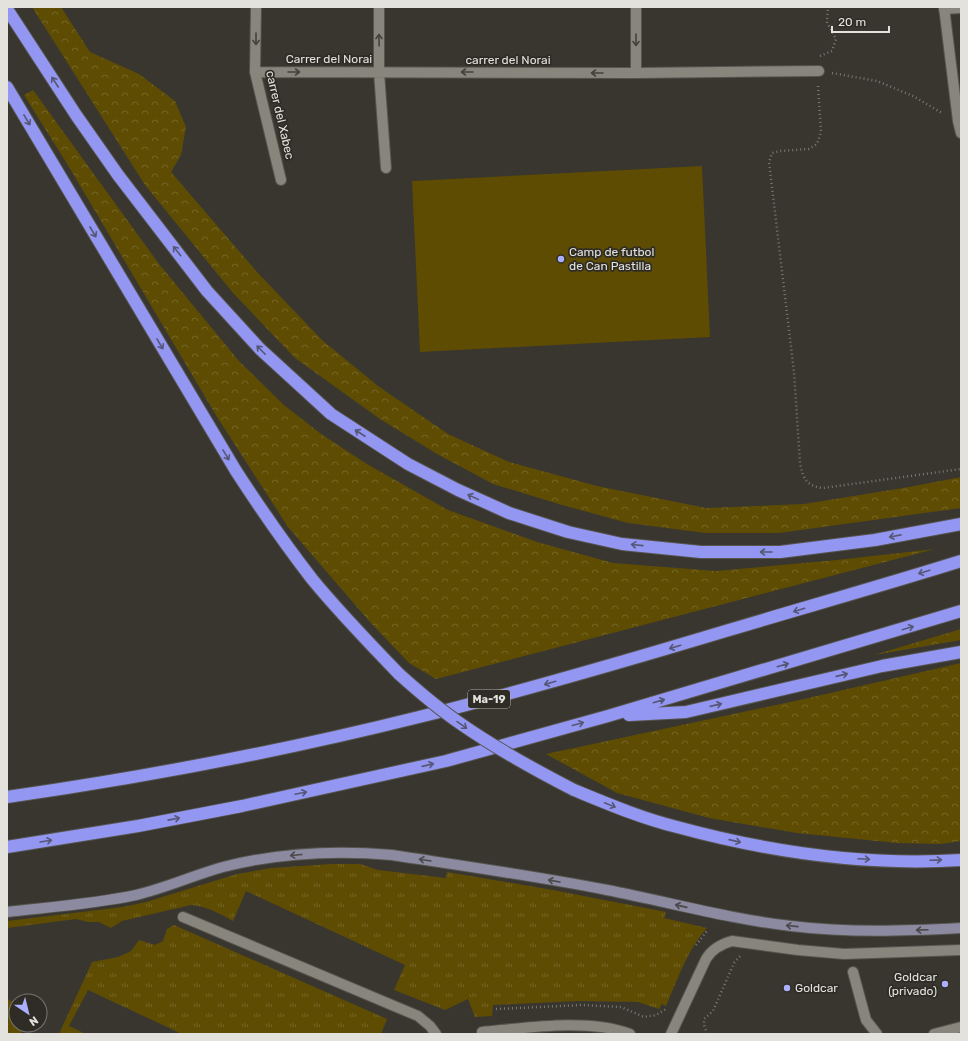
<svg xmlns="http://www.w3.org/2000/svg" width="968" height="1041" font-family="Rubik,sans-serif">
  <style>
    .grass { fill: url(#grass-tufts) }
    .forest { fill: url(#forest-crowns) }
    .pitch { fill: #5e4c03 }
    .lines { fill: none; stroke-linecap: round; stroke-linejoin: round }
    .lane-casing { stroke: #56544e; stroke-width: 12 }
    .street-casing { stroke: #56544e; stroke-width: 12 }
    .secondary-casing { stroke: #56544e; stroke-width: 12 }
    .highway-casing { stroke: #56544e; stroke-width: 14 }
    .path { stroke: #7a7872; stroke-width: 2.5; stroke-dasharray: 1 3; stroke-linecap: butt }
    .lane { stroke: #88857d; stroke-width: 10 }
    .street { stroke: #88857d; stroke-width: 10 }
    .secondary { stroke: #8b8aa0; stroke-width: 10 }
    .highway { stroke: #9397f2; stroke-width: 12 }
    .highway-bridge-casing { stroke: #56544e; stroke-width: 14; stroke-linecap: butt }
    .highway-bridge { stroke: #9397f2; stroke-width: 12 }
    .oneway { stroke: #44423b }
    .oneway2 { stroke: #565777 }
    .oneway3 { stroke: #4a484a }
    .poi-dot { fill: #aab0fb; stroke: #2e2c25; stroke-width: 1.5 }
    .labels { text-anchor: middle; stroke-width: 3.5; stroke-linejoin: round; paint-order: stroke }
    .shield { fill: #2e2c25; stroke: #adaba6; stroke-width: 1 }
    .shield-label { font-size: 11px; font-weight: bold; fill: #e3e2dd }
    .street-label { font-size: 12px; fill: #e3e2dd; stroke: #2e2c25 }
    .poi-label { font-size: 12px; fill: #e3e2dd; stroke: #2e2c25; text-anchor: start }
  </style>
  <defs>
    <pattern id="grass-tufts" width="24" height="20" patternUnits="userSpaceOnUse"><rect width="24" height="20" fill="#5e4c03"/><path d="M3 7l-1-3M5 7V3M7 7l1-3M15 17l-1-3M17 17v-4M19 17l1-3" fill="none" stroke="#756627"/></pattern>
    <pattern id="forest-crowns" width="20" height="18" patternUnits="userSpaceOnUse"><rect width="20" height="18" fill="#5e4c03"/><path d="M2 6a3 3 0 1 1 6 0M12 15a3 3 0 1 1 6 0" fill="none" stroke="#756627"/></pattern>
  </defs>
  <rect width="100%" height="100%" fill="#38362f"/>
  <path class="grass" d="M 332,864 L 360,864 L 378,870 L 446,878 L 447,872 L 553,890 L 666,912 L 664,918 L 707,928 C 687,950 678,979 666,1006 L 662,1004 L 659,1009 L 638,1002 L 579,1001 L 493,1005 L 492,1016 L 475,1017 L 468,999 L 445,1010 L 394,990 L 405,965 L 246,891 L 233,921 C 220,914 207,906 191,905 L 122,921 L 111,928 L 99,922 L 88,922 L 76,919 L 7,928 L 7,921 L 123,907 L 146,902 L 237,874 L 271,868 Z
    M 174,925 L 387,1019 L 381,1034 L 182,1034 L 88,990 L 69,1026 L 86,1034 L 59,1034 L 92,962 L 118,957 L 131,951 L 139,940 L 155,945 L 163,941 L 167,929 Z
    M 7,999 L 16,1004 L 16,1025 L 25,1025 L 20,1034 L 7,1034 Z"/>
  <path class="forest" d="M 32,7 L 61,7 L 90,52 L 139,74 L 175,101 L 186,127 L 181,155 L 171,172 L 257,272 L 322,340 L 378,386 L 448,434 L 509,462 L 597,486 L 706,508 L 804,504 L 909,487 L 961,477 L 961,508 L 779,533 L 705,533 L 628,523 L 562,505 L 493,484 L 437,454 L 380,419 L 295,358 L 233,293 L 145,185 Z
    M 33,90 L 159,264 L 239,361 L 284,405 L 321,434 L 367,464 L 448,510 L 537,542 L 613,563 L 716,571 L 837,560 L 935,549 L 436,679 L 409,663 L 369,621 L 288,527 L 217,417 L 69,167 L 24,95 Z
    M 961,629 L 961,640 L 874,655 Z
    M 961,663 L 961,841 L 941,844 L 897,843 L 797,833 L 709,818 L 617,793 L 546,754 L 804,699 Z"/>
  <path class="pitch" d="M 702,166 L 710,337 L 420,352 L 412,181 Z"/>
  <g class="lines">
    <g class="lane-casing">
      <path id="lane" d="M 944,9 L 961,8
        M 183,917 L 418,1016 L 430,1026 L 436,1034
        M 853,972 L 866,1020 L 877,1034
        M 482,1032 C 525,1028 589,1018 630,1034
        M 671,1034 L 706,959 C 712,949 721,944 732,941 L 798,950 L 844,954 L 961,950
        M 934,1034 L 961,1027"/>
    </g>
    <g class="street-casing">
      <path id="street" d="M 256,7 L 255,72 L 281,180
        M 379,7 L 379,72 L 386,168
        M 944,7 L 958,121 L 961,133
        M 255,72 L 636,73 L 819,71
        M 636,73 L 636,7"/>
    </g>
    <g class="secondary-casing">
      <path id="secondary" d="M 7,912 C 50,907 94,904 136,895 C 166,888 194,875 223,867 C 278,853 336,850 392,855 C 464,866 536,876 607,890 C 669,902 729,919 791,926 C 848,933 905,931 961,928"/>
    </g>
    <g class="highway-casing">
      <path id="highway" d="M 7,9 L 76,115 L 118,175 L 207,291 L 260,349 L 331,414 L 408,464 L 458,490 L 509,513 L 568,532 L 622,544 L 701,552 L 780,552 L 875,540 L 961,524
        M 7,87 L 236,471 C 260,508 285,544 312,579 C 339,612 369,643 399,674
        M 629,715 L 686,712 L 882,666 L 961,652
        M 574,790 C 608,804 641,818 677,827 C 769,852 865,866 961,860
        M 7,797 C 146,777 283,751 419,717 C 523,691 626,661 729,630 C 806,607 884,585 961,561
        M 7,847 L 138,826 L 242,806 L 446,761 L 608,716 L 961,611"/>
    </g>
    <path class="path" d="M 820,56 L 832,51 L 836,39 L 827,22 L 828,7
      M 832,73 L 877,81 L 913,96 L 942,113
      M 818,86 L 821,132 L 817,144 L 809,149 L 780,151 L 772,153 L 769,162 L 794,372 L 800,463 C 803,478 806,486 823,488 L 961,469
      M 696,945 L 707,931
      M 496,1009 L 582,1005 L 621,1007 L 644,1017 L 656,1015 L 666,1009
      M 707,1034 L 704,1025 L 704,1019 L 713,1011 L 734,963 L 740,956"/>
    <use href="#lane" class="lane"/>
    <use href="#street" class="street"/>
    <use href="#secondary" class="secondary"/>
    <use href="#highway" class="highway"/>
    <g class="highway-bridge-casing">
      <path id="highway-bridge" d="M 399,674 C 419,692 439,709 461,724 C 497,749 535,770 574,790"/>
    </g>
    <use href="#highway-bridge" class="highway-bridge"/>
  </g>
  <defs><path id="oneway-shaft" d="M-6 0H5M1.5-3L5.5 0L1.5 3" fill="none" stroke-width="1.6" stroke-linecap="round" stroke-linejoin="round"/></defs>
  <g class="oneway">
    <use href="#oneway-shaft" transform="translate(256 39) rotate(90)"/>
    <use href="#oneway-shaft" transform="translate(379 40) rotate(-91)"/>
    <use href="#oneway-shaft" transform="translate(636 40) rotate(90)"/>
    <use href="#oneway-shaft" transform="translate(294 72)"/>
    <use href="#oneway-shaft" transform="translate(467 72) rotate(-180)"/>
    <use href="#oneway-shaft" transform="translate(597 73) rotate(-180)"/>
  </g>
  <g class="oneway2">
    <use href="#oneway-shaft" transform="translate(55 82) rotate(-123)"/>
    <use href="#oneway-shaft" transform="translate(27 120) rotate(59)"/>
    <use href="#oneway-shaft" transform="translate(93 232) rotate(59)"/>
    <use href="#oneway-shaft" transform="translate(177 251) rotate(-128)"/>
    <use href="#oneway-shaft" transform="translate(160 344) rotate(59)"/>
    <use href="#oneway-shaft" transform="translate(261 350) rotate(-135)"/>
    <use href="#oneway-shaft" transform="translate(360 433) rotate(-147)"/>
    <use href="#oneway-shaft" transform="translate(226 455) rotate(59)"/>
    <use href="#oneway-shaft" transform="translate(473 497) rotate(-155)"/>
    <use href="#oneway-shaft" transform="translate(895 536) rotate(169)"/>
    <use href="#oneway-shaft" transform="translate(637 545) rotate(-174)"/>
    <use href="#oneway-shaft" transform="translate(766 552) rotate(-180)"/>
    <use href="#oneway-shaft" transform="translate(924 572) rotate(163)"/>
    <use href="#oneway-shaft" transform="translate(799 610) rotate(163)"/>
    <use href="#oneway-shaft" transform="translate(908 628) rotate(-17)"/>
    <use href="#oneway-shaft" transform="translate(675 647) rotate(164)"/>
    <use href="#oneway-shaft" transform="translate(783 665) rotate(-16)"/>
    <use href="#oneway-shaft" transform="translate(842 675) rotate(-13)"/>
    <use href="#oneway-shaft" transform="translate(550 683) rotate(164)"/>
    <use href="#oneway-shaft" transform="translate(659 701) rotate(-16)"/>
    <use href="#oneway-shaft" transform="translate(716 705) rotate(-13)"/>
    <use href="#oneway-shaft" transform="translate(578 724) rotate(-15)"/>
    <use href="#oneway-shaft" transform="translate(462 725) rotate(35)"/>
    <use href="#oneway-shaft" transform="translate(428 765) rotate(-13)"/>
    <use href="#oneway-shaft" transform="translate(301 793) rotate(-12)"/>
    <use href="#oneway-shaft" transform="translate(610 805) rotate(22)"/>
    <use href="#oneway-shaft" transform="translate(174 819) rotate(-11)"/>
    <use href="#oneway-shaft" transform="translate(46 841) rotate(-9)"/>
    <use href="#oneway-shaft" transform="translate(735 841) rotate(13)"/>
    <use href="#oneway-shaft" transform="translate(864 859) rotate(3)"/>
    <use href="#oneway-shaft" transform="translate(936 860) rotate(-2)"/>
  </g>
  <g class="oneway3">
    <use href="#oneway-shaft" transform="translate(296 855) rotate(175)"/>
    <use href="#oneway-shaft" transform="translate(425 860) rotate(-171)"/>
    <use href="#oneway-shaft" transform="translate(554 881) rotate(-170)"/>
    <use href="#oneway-shaft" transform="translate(681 906) rotate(-167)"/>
    <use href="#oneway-shaft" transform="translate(792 926) rotate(-174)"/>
    <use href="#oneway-shaft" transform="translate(922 930) rotate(178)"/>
  </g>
  <g class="poi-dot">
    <circle cx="561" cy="259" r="4"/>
    <circle cx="945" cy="984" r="4"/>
    <circle cx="787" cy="988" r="4"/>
  </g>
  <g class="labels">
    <rect class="shield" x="468" y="690" width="42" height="18" rx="3"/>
    <g class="shield-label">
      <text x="489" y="703">Ma-19</text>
    </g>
    <g class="street-label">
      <text x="329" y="63">Carrer del Norai</text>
      <text x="508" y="64">carrer del Norai</text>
      <text transform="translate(280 115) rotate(77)" y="4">carrer del Xabec</text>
    </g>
    <g class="poi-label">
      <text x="569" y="256">Camp de futbol<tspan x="569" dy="14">de Can Pastilla</tspan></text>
      <text x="937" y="981" text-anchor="end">Goldcar<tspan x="937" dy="14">(privado)</tspan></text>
      <text x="795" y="992">Goldcar</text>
    </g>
  </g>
  <rect width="968" height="1041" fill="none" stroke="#e3e2dd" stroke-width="16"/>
  <g transform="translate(28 1013) rotate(145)"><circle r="19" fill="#2e2c25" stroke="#76756f"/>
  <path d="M0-3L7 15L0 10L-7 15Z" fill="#aab0fb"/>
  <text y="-6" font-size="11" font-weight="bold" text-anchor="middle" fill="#e3e2dd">N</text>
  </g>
  <path d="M832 26v6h57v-6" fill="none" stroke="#e3e2dd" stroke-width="2"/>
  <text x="838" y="26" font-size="12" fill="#e3e2dd" stroke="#2e2c25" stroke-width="3" paint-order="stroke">20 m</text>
</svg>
